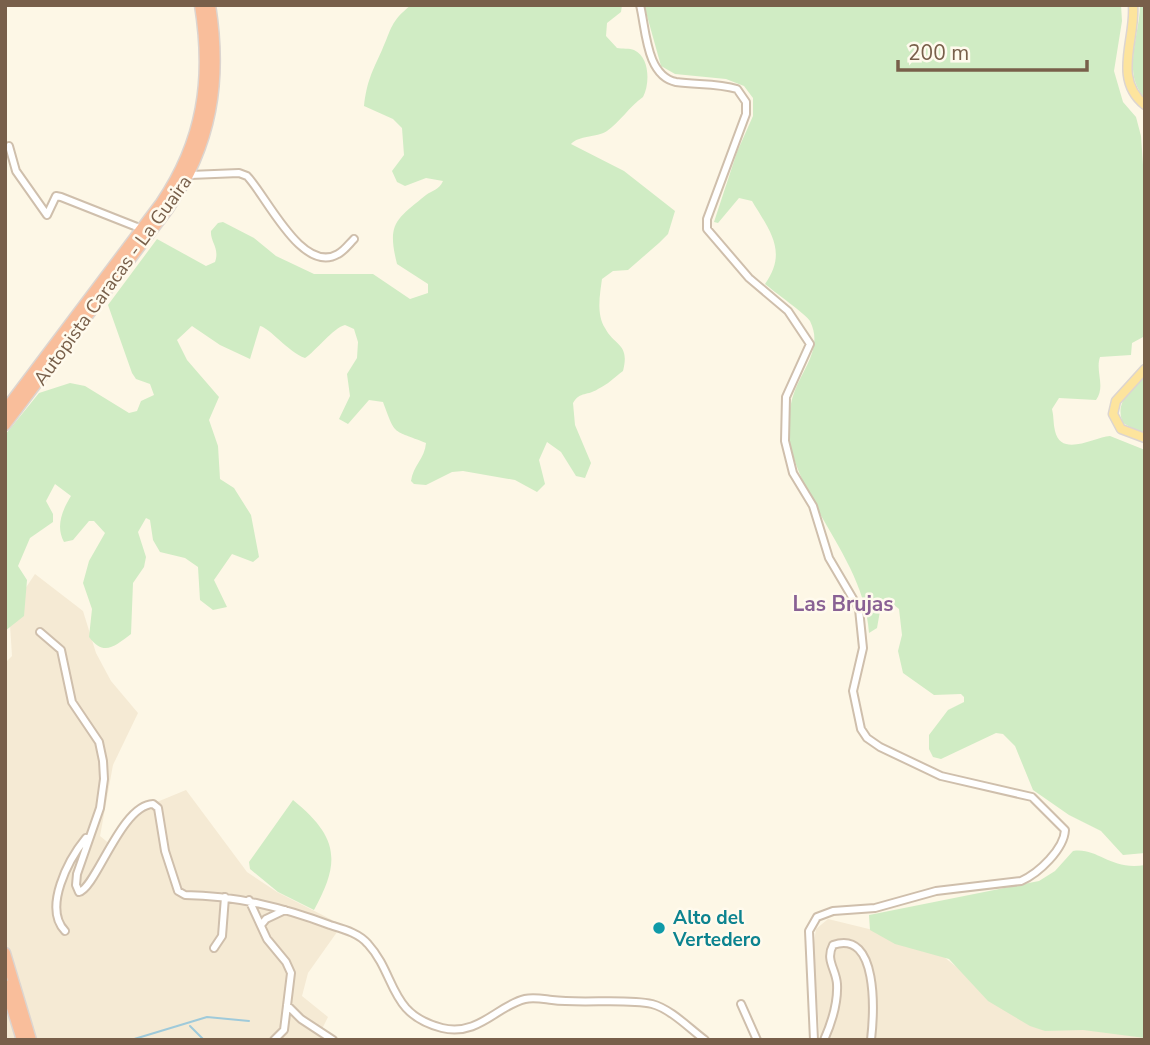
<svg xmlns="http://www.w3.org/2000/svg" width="1150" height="1045" font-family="'Nunito Sans',sans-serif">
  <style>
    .residential { fill: #f5ead4 }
    .green { fill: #d0ecc4 }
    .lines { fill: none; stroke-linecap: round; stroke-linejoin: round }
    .stream { stroke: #9fcada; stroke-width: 2 }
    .minor-casing { stroke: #cfbfac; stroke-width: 10 }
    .major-casing { stroke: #dcd5d0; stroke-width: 11 }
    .highway-casing { stroke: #dcd5d0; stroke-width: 13 }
    .minor { stroke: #fff; stroke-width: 6 }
    .major { stroke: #fde49d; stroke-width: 8 }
    .highway { stroke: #f9be9b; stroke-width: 10 }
    .culture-dot { fill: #0f9aa8; stroke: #fffaed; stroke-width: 2.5 }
    .labels { text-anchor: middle; stroke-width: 5; stroke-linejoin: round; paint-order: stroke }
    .street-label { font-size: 19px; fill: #785f4a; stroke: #fffaed }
    .culture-label { font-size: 19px; font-weight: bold; fill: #0d838f; stroke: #fffaed; text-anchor: start }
    .neighbourhood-label { font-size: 21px; font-weight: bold; fill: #896194; stroke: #fffaed }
  </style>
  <rect width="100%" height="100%" fill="#fdf7e6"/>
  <path class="residential" d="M 35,574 L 83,611 L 96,653 L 111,681 L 138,713 L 113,765 L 100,836 L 111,845 L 140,809 L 186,790 L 247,872 L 277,892 L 342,925 L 308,973 L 302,996 L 328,1017 L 322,1029 L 340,1040 L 5,1040 L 5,663 L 12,656 L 10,625 L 17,601 Z
    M 828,919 L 910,939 L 944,957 L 983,988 L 1091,1025 L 1145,1037 L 1145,1040 L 820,1040 L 813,949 L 816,929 Z"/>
  <path class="green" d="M 411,5 L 622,5 L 621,12 L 607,23 L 606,36 L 617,48 C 622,49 630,48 634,50 C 650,57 650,84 643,97 C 630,106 619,123 607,131 C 596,138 579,135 571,144 L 624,171 L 675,211 L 668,234 L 659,243 L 628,270 L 613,271 L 602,279 C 600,294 596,314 605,328 C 615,347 630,343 623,371 C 615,377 607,385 598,389 C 588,396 580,391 573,403 L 575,425 L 591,463 L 585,478 L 576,476 L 561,452 L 547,442 L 539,460 L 545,484 L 537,492 L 515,480 L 463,471 L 452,472 L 426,485 L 414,484 L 411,481 C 413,466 425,458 426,443 C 392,429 396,437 383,402 L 369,400 L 348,424 L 339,419 L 350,396 L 347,374 L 357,358 L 358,342 L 354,329 L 345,325 C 334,327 315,352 305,358 C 288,352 270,328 260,326 L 250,359 L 220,345 L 192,326 L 177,340 L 187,360 L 219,397 L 209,420 L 218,446 L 220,479 L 234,488 L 251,515 L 259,557 L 253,562 L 232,554 L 214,580 L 227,607 L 213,610 L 200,600 L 198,567 L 185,558 L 160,552 L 153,540 L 150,520 L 146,518 L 138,532 L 146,557 L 144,567 L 133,583 L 131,634 C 115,646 104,657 89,637 L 92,609 L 83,583 L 89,561 L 105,533 L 94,521 L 89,521 L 73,540 L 64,542 C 55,526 63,509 71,496 L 55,484 L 46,501 L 53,514 L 53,522 L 30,538 L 18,566 L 27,580 L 24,616 L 5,631 L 5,435 L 39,393 L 70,383 L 85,386 L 129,413 L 137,411 L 141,401 L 154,395 L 150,384 L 136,379 L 132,373 L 108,305 L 157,239 L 206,266 L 215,262 C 220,248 210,242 211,231 L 218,223 L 223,222 L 254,238 L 276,256 L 314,274 L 373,274 L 410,299 L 428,293 L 428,284 L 397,264 C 387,224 395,220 426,195 C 433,190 439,190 443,181 L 426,178 L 405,186 L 397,182 L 392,171 L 404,155 L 402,128 L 393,119 L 364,106 C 367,81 372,72 382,50 C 392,28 390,22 411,5 Z
    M 644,5 L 1121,5 L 1122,21 L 1114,71 L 1123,102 L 1136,117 L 1141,136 L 1145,194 L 1145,336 L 1132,343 L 1131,355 L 1100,357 C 1095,372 1106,386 1096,400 L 1059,398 L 1052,409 C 1054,416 1053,424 1055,431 C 1061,458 1095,437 1110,436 L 1145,450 L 1145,853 L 1123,855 L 1101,831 L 1069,815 L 1033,790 L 1015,746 L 1003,734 L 996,733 L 941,759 L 933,757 L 929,749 L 929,735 L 948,710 L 964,702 L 964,697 L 961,694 L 934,695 L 903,673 L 898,651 L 902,635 L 899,609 L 888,600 L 880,611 L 877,628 L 869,633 C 865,565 807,512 791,448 C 787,429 788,408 795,390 C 804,367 823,347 810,321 C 807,315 773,291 765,284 C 788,252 770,231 752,201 L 739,198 L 718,223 L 714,222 L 737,152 L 753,116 L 753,98 L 744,86 L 726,79 L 675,74 L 661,66 Z
    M 1140,5 L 1145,5 L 1145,98 C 1121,74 1140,34 1140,5 Z
    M 1145,375 L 1145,435 L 1123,423 C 1114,402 1131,390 1145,375 Z
    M 293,800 C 337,836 342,860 314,910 L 278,892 L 250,869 L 249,862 Z
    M 1073,851 C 1098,847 1110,871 1145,865 L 1145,1038 L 1083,1030 L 1045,1031 L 1030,1026 L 988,1001 L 949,959 L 895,944 L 870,930 L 869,915 L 1039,881 L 1055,871 Z"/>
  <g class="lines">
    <path class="stream" d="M 190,1026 L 204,1040
      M 131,1040 L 207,1017 L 249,1021"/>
    <g class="minor-casing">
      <path id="minor" d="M 640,5 C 646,29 646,76 676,82 C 696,85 717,83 737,89 L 746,102 L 746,114 L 707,219 L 707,229 L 749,278 L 788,311 L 810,344 L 786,397 L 785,441 L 793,473 L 813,506 L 829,558 L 859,609 L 863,648 L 853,691 L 861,729 L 867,738 L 880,747 L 941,776 L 1032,797 L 1065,830 C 1064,849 1039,873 1021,881 L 936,891 L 875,908 L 833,911 L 817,917 L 809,931 L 814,1040
        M 9,146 L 16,171 L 47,215 L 56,196 L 61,197 L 142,229
        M 190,175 L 239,173 L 247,176 C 266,195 302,275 338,254 C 344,251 349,244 354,239
        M 40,632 L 61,650 L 72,702 L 99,742 L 103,761 L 104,779 L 100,808 L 77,874 L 76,885 L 79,892 C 96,888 121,805 153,804 L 158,808 L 165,851 L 178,891 L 185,895 C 237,896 282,907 330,925 C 343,929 359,933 368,944 C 397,976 388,1014 442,1028 C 478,1037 498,1005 525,999 C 534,997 543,999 552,1000 C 582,1004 626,998 652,1004 C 671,1009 690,1029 705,1040
        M 249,900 L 267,939 L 286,962 L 291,973 L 284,1030 L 274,1040
        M 261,925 L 266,919 L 285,910
        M 65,931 C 43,908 68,860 86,838
        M 214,948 L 222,936 L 225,897
        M 741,1004 L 757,1040
        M 287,1005 L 301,1019 L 333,1040
        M 824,1040 C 832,1022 838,1003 837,984 C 836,969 825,960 833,945 C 879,929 874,1013 871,1040"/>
    </g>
    <g class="major-casing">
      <path id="major" d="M 1133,5 C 1136,39 1112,79 1145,105
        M 1145,369 L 1116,401 L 1113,414 L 1121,429 L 1145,438"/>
    </g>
    <g class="highway-casing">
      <path id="highway" d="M 5,410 L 161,203 C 203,141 212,79 200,5
        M 5,425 L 168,209 C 212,145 222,80 210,5
        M 5,953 L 31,1040
        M 5,985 L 22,1040"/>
    </g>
    <use href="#minor" class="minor"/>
    <use href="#major" class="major"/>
    <use href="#highway" class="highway"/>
  </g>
  <circle class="culture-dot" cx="659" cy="928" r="7"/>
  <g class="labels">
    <g class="street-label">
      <text transform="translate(112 280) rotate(-54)" y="7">Autopista Caracas - La Guaira</text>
    </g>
    <g class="culture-label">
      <text x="673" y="924">Alto del<tspan x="673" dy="22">Vertedero</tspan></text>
    </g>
    <g class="neighbourhood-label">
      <text x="843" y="611">Las Brujas</text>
    </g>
  </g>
  <rect width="1150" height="1045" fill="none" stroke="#785f4a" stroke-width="14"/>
  <path d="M898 60v10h189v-10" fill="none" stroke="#785f4a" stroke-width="3.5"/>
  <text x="908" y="60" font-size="21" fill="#785f4a" stroke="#fffaed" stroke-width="5" paint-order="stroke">200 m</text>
</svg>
